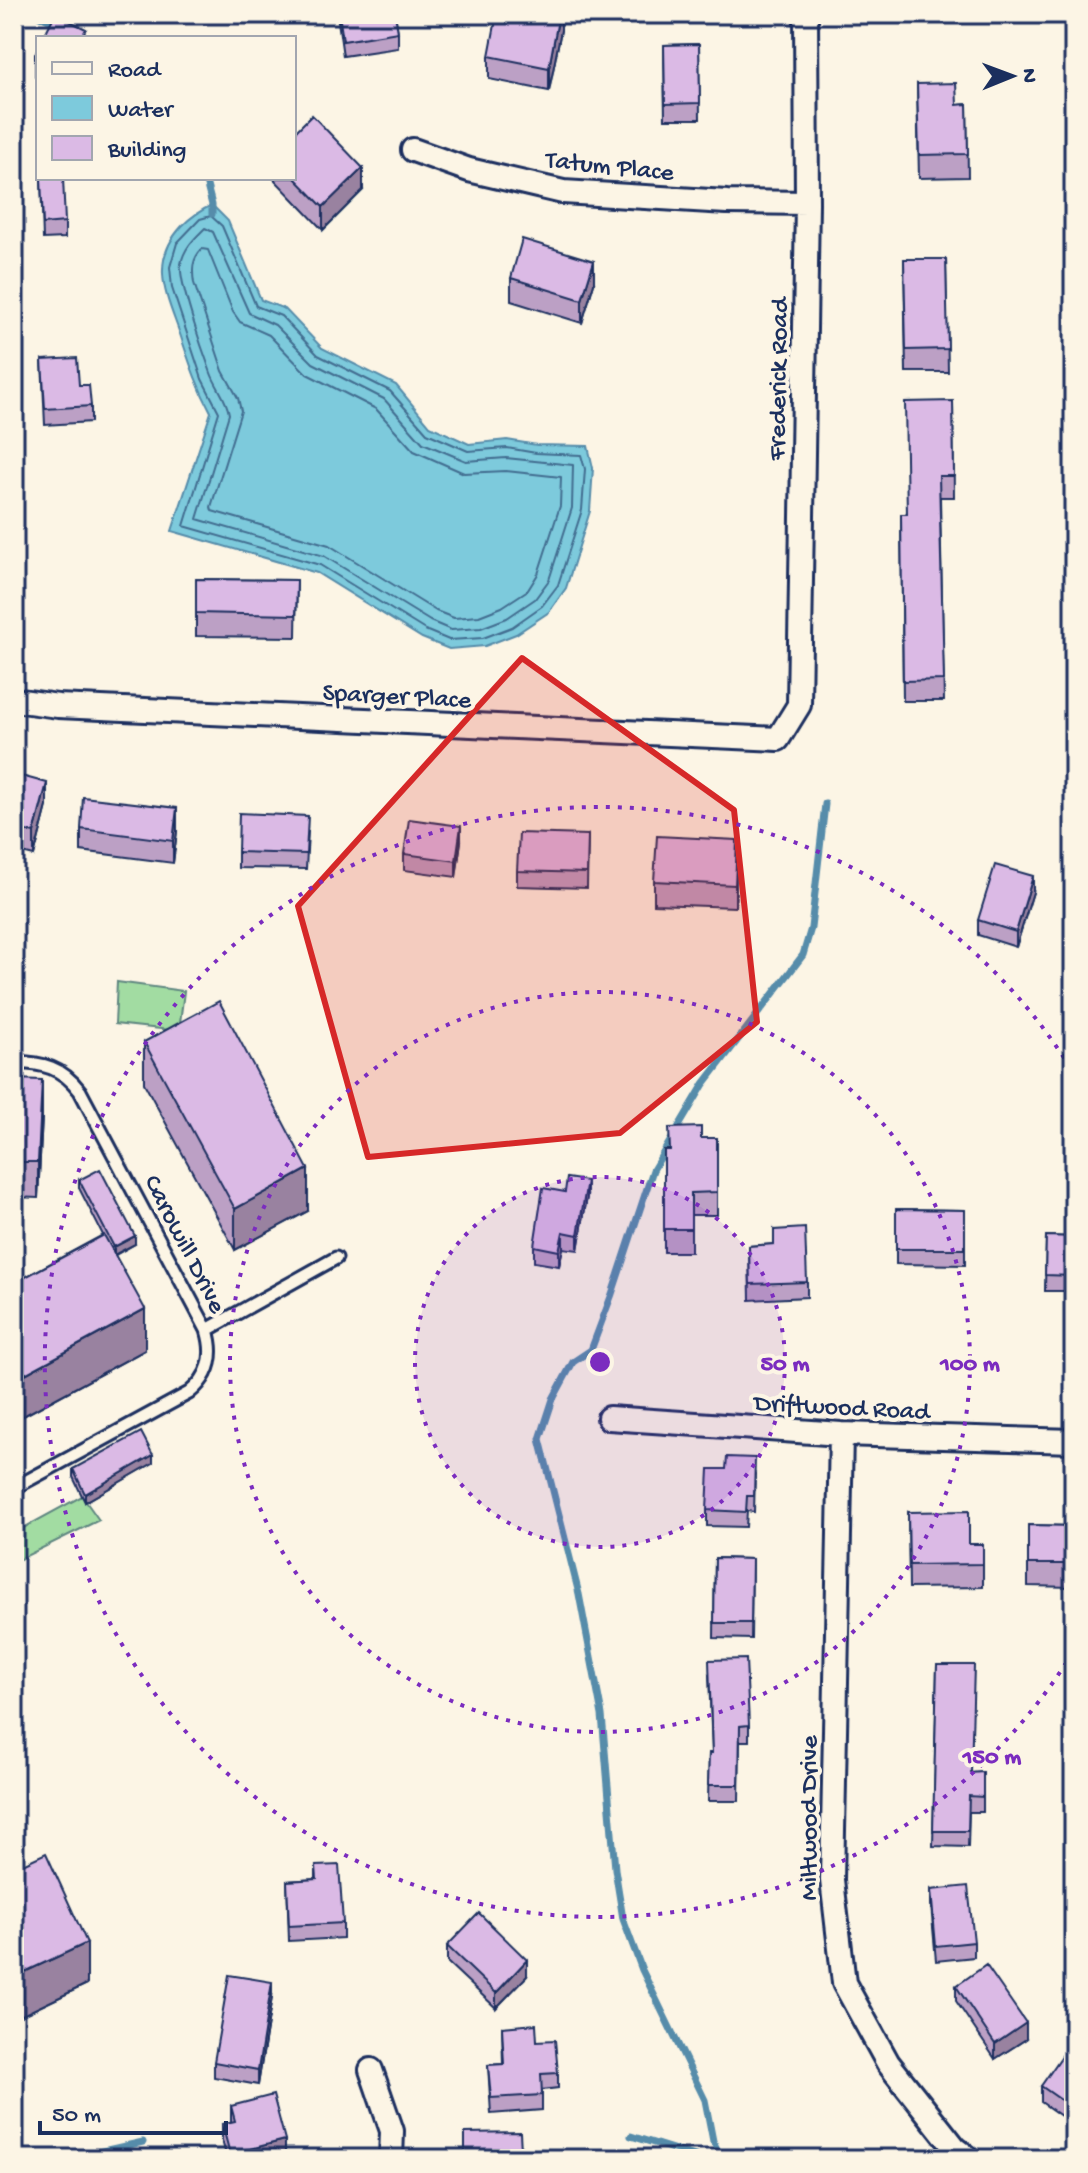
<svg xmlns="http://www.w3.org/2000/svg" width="1088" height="2173" font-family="'Gochi Hand',sans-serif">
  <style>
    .green { fill: #a2dca2; stroke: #5e8680; stroke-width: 2 }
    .water { fill: #7dcadc; stroke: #568caa; stroke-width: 2 }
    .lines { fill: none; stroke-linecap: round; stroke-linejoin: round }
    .shore { stroke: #426d90; stroke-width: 2 }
    .stream { stroke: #568caa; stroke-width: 7 }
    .service-casing { stroke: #1b2f5e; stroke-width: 17 }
    .minor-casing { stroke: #1b2f5e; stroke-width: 28 }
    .service { stroke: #fcf5e5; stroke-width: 11 }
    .minor { stroke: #fcf5e5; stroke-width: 22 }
    .wall { fill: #bca0c5; stroke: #1b2f5e; stroke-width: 2 }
    .shaded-wall { fill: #9982a0; stroke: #1b2f5e; stroke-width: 2 }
    .building { fill: #dbbae5; stroke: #1b2f5e; stroke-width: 2 }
    .marked { fill: #d62828; fill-opacity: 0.2; stroke: #d62828; stroke-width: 6; stroke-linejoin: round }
    .ring { fill: none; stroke: #7b2cbf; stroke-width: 4; stroke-dasharray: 4 8 }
    .labels { text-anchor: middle; stroke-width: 8; stroke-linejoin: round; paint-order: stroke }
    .street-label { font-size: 26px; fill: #1b2f5e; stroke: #fcf5e5 }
    .centre { fill: #7b2cbf; stroke: #fcf5e5; stroke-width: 4 }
    .ring-label { font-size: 24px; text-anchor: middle; font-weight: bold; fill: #7b2cbf; stroke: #fcf5e5; stroke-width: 8; stroke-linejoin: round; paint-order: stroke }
  </style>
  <rect width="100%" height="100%" fill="#fcf5e5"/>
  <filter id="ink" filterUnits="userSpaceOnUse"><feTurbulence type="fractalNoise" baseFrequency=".0125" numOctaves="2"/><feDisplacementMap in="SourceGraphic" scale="16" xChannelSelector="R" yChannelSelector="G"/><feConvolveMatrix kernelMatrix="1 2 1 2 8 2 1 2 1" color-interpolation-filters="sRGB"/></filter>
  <g filter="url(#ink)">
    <path class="green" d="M 117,982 L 184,991 L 179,1031 L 115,1024 Z
      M 82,1496 L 99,1520 L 14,1562 L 14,1533 Z"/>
    <path class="water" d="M 212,205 L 228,221 L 261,300 L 285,309 L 322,348 L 396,385 L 430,426 L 469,444 L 507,440 L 537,445 L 588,446 L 593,468 L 590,511 L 566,588 L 549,612 L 516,634 L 485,646 L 449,649 L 422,638 L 317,573 L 172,531 L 211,412 C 197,386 190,364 181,337 C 167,296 148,263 182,226 C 192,216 199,211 212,205 Z"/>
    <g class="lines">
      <path class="shore" d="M 211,216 L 222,226 L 256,306 L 281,316 L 318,355 L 390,391 L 427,433 L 468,451 L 507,448 L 536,453 L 581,455 L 585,469 L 582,510 L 558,585 L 542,606 L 512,627 L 483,638 L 449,640 L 425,630 L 320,565 L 184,526 L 219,412 L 202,379 L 172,288 L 170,267 L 177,243 L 200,219 Z
        M 205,228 L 213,232 L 249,313 L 275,325 L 313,363 L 384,399 L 423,443 L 466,461 L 506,458 L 573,465 L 572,508 L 549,580 L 535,599 L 507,618 L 481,628 L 451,630 L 430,621 L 324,556 L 197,519 L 229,414 C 227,399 216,387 211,373 C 204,354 178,281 181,264 C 184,248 194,239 205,228 Z
        M 202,249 L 208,250 L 233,312 L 240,322 L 269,335 L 307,374 L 376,409 L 414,451 L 464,473 L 506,471 L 561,477 L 560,506 L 538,574 L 528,590 L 502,607 L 479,616 L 454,618 L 436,611 L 329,545 L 212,511 L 211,507 L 241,411 L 238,398 L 223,371 L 194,283 C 192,270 192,259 202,249 Z"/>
      <path class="stream" d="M 36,14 L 59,25
        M 205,178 L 212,205 L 212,214
        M 631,2136 L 705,2159
        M 67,2159 L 143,2142
        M 722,2159 L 713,2141 L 705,2100 L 642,1970 L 623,1919 L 615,1869 L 602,1715 L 579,1594 L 540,1439 L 553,1399 L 573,1362 L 591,1350 L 612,1294 L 653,1170 L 704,1084 L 803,955 L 811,928 L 825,804"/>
      <g class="service-casing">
        <path id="service" d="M 14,1062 C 43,1063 62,1067 80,1091 L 207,1330 C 215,1356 210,1376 189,1393 L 14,1488
          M 207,1330 L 336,1258"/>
      </g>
      <g class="minor-casing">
        <path id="minor" d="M 413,150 L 469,170 L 563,192 L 727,202 L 807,203
          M 14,700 L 58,706 L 778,739 L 799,705 L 807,203 L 806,14
          M 609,1418 L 841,1434 L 1074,1441
          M 841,1434 L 832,1880 L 844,1983 L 888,2063 L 955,2148 L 970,2159
          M 371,2070 L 392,2131 L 391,2159"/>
      </g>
      <use href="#service" class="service"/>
      <use href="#minor" class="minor"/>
    </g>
    <path class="wall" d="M 337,14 L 395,14 L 398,32 L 398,48 L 343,56 Z
      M 561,14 L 561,30 L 549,91 L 489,79 L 489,56 Z
      M 913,14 L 957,14 L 957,15 L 913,17 Z
      M 699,44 L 700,119 L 665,119 L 664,45 Z
      M 38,49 L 38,79 L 35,77 L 35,54 Z
      M 917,84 L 957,105 L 967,104 L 968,177 L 919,178 Z
      M 294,133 L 363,190 L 323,230 L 273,178 L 294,178 Z
      M 41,178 L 65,222 L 65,238 L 43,239 Z
      M 904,259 L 946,259 L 948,372 L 906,372 Z
      M 511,278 L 594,283 L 582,323 L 511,301 Z
      M 42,360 L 79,385 L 91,406 L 91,422 L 45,425 Z
      M 953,401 L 954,497 L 940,497 L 944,701 L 903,701 L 901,514 L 906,514 Z
      M 196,579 L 297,580 L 296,637 L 196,636 Z
      M 14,774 L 47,806 L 34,856 L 14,851 Z
      M 81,829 L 177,831 L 173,863 L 81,851 Z
      M 308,832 L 306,869 L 238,868 L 238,852 Z
      M 588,835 L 587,888 L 517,886 L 517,871 Z
      M 461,841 L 456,877 L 404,870 L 404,854 Z
      M 737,863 L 735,907 L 654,904 L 654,881 Z
      M 1033,892 L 1016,947 L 978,935 L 978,920 Z
      M 144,1042 L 308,1211 L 235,1250 L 144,1083 Z
      M 14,1079 L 42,1116 L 38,1198 L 14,1197 Z
      M 701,1138 L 717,1138 L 717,1215 L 691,1215 L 691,1252 L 664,1252 L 664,1150 L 669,1150 Z
      M 79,1180 L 135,1244 L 115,1255 L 145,1350 L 14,1421 L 14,1283 L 103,1235 L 79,1188 Z
      M 587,1197 L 578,1250 L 563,1248 L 559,1266 L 534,1262 L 534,1246 Z
      M 896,1209 L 965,1210 L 965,1265 L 896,1264 Z
      M 774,1230 L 807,1282 L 807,1297 L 750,1300 L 749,1246 L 774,1244 Z
      M 1046,1236 L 1074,1237 L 1074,1291 L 1045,1291 Z
      M 153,1463 L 85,1502 L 73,1477 L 73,1469 Z
      M 755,1474 L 754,1512 L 747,1511 L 746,1527 L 707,1526 L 707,1510 Z
      M 908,1512 L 969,1544 L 983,1544 L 983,1587 L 909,1588 Z
      M 1028,1525 L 1074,1526 L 1074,1587 L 1028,1586 Z
      M 715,1558 L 752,1559 L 751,1639 L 714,1638 Z
      M 937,1665 L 971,1773 L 983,1772 L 983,1812 L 969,1812 L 968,1847 L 933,1846 Z
      M 709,1675 L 749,1725 L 749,1741 L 740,1741 L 739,1801 L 708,1801 L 709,1753 L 712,1753 Z
      M 316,1866 L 343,1923 L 343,1938 L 289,1941 L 287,1881 L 316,1879 Z
      M 14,1868 L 87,1984 L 16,2018 L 14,2012 Z
      M 931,1890 L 974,1942 L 974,1957 L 936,1961 L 931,1905 Z
      M 447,1946 L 527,1976 L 496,2008 L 447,1962 Z
      M 956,1986 L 1026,2039 L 995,2059 L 956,2001 Z
      M 272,1997 L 258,2085 L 214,2077 L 214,2062 Z
      M 502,2027 L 537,2041 L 558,2073 L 558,2088 L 542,2090 L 542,2110 L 491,2114 L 488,2065 L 503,2064 Z
      M 1074,2056 L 1074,2125 L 1041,2102 L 1041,2086 Z
      M 231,2106 L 285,2155 L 270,2159 L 227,2159 L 222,2140 L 222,2124 L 231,2122 Z"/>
    <path class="shaded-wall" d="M 559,14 L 561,14 L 561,30 L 549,91 L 549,68 Z
      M 363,168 L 363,190 L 323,230 L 323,207 Z
      M 594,261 L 594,283 L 582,323 L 582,300 Z
      M 47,783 L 47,806 L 34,856 L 34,833 Z
      M 177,808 L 177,831 L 173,863 L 173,841 Z
      M 461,826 L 461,841 L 456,877 L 456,861 Z
      M 737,840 L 737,863 L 735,907 L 735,885 Z
      M 1033,876 L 1033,892 L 1016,947 L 1016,932 Z
      M 42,1080 L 42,1116 L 38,1198 L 38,1162 Z
      M 308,1169 L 308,1211 L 235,1250 L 235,1209 Z
      M 587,1181 L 587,1197 L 578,1250 L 578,1235 Z
      M 563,1232 L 563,1248 L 559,1266 L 559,1251 Z
      M 135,1236 L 135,1244 L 114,1255 L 114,1247 Z
      M 145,1309 L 145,1350 L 14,1421 L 14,1380 Z
      M 153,1455 L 153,1463 L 85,1502 L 85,1494 Z
      M 87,1943 L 87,1984 L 16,2018 L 16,1976 Z
      M 527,1960 L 527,1976 L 496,2008 L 496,1993 Z
      M 272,1982 L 272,1997 L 258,2085 L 258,2070 Z
      M 1026,2023 L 1026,2039 L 995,2059 L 995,2044 Z
      M 285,2140 L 285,2155 L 270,2159 L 230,2159 L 230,2154 Z"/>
    <path class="building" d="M 55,14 L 86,29 L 81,38 L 43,38 Z
      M 339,14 L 395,14 L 398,32 L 343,41 Z
      M 497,14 L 559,14 L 549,68 L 489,56 Z
      M 699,44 L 700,103 L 665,104 L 664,45 Z
      M 956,83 L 957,105 L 967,104 L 968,154 L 919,155 L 917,84 Z
      M 312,115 L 363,168 L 323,207 L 294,177 L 294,133 Z
      M 41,178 L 63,178 L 65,222 L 43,224 Z
      M 522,239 L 594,261 L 582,300 L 511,278 Z
      M 904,259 L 946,259 L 948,349 L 906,350 Z
      M 77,358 L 79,385 L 89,385 L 91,406 L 45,409 L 42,360 Z
      M 953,401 L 954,476 L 939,476 L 944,680 L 903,681 L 901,514 L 907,514 L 905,402 Z
      M 196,579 L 297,580 L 296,615 L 196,613 Z
      M 14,774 L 47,783 L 34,833 L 14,828 Z
      M 83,797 L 177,808 L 173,841 L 81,829 Z
      M 239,813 L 308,816 L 306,854 L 238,852 Z
      M 409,819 L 461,826 L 456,861 L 404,854 Z
      M 519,833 L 588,835 L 587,873 L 517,871 Z
      M 657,836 L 737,840 L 735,885 L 654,881 Z
      M 995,865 L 1033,876 L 1016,932 L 978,920 Z
      M 219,1001 L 308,1169 L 235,1209 L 144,1042 Z
      M 14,1079 L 42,1080 L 38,1162 L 14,1162 Z
      M 701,1127 L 701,1138 L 717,1138 L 717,1192 L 691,1193 L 691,1229 L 664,1229 L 664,1150 L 670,1150 L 669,1128 Z
      M 100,1169 L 135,1236 L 114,1247 L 79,1180 Z
      M 567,1178 L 587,1181 L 578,1235 L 563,1232 L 559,1251 L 534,1246 L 543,1188 L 565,1192 Z
      M 896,1209 L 965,1210 L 965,1249 L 896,1249 Z
      M 805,1228 L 807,1282 L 750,1284 L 749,1246 L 774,1244 L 774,1230 Z
      M 104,1235 L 145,1309 L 14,1380 L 14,1283 Z
      M 1046,1236 L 1074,1237 L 1074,1276 L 1045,1275 Z
      M 141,1432 L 153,1455 L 85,1494 L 73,1469 Z
      M 727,1457 L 755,1458 L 754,1496 L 747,1496 L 746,1512 L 707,1510 L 709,1469 L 726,1469 Z
      M 969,1511 L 969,1544 L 983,1544 L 983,1564 L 909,1565 L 908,1512 Z
      M 1028,1525 L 1074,1526 L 1074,1564 L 1028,1564 Z
      M 715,1558 L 752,1559 L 751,1623 L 714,1623 Z
      M 746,1659 L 749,1725 L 740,1726 L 739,1785 L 708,1785 L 709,1753 L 712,1753 L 709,1660 Z
      M 937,1665 L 974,1665 L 971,1773 L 983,1772 L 983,1797 L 969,1796 L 968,1831 L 933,1831 Z
      M 46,1853 L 87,1943 L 16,1976 L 14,1971 L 14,1868 Z
      M 339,1865 L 343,1923 L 289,1926 L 287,1881 L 317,1879 L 316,1866 Z
      M 968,1886 L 974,1942 L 936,1946 L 931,1890 Z
      M 479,1913 L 527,1960 L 496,1993 L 447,1946 Z
      M 986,1965 L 1026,2023 L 995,2044 L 956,1986 Z
      M 229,1975 L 272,1982 L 258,2070 L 214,2062 Z
      M 536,2024 L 537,2041 L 555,2040 L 558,2073 L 541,2074 L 542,2095 L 491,2098 L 488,2065 L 504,2064 L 502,2027 Z
      M 1066,2050 L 1074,2056 L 1074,2109 L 1041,2086 Z
      M 273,2095 L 285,2140 L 230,2154 L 222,2124 L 235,2121 L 231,2106 Z
      M 520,2132 L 521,2151 L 538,2151 L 539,2159 L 465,2159 L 465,2133 Z"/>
  </g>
  <path class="marked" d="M 522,658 L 734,810 L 757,1022 L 620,1133 L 368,1157 L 298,906 Z"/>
  <circle cx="600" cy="1362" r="185" fill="#7b2cbf" fill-opacity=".12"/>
  <g class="ring">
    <circle cx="600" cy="1362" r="185"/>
    <circle cx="600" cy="1362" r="370"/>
    <path d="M1073 1652A555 555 0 1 1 1073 1072"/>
  </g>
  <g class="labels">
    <g class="street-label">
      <text transform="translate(610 164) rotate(6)" y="9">Tatum Place</text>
      <text transform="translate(776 379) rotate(-89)" y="9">Frederick Road</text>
      <text transform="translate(397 694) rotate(3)" y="9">Sparger Place</text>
      <text transform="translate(187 1243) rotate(63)" y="9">Carowill Drive</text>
      <text transform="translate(842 1405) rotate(3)" y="9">Driftwood Road</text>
      <text transform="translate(807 1818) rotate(-90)" y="9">Miltwood Drive</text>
    </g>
  </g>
  <circle cx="600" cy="1362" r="12" class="centre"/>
  <g class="ring-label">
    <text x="785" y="1370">50 m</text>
    <text x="970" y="1370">100 m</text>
    <text x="992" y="1763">150 m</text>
  </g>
  <rect width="1088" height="2173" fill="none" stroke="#fcf5e5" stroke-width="48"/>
  <rect x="24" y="24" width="1040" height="2125" fill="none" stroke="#1b2f5e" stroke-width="3" filter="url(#ink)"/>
  <rect x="36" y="36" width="260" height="144" fill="#fcf5e5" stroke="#a2a6af" stroke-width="2"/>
  <rect x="52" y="62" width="40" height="12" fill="#fcf5e5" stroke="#a2a6af" stroke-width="2"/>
  <text x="108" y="76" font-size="24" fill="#1b2f5e">Road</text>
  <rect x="52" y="96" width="40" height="24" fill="#7dcadc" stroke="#a2a6af" stroke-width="2"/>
  <text x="108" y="116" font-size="24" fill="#1b2f5e">Water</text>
  <rect x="52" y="136" width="40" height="24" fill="#dbbae5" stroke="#a2a6af" stroke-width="2"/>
  <text x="108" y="156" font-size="24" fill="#1b2f5e">Building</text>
  <g transform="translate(1012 76) rotate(89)" stroke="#fcf5e5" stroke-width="6" paint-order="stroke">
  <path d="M0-6L14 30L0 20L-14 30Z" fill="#1b2f5e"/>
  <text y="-12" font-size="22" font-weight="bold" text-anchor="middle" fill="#1b2f5e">N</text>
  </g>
  <path d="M40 2121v12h186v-12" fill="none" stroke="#1b2f5e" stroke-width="4"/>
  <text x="52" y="2121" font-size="24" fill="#1b2f5e" stroke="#fcf5e5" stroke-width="6" paint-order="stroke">50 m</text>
</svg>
